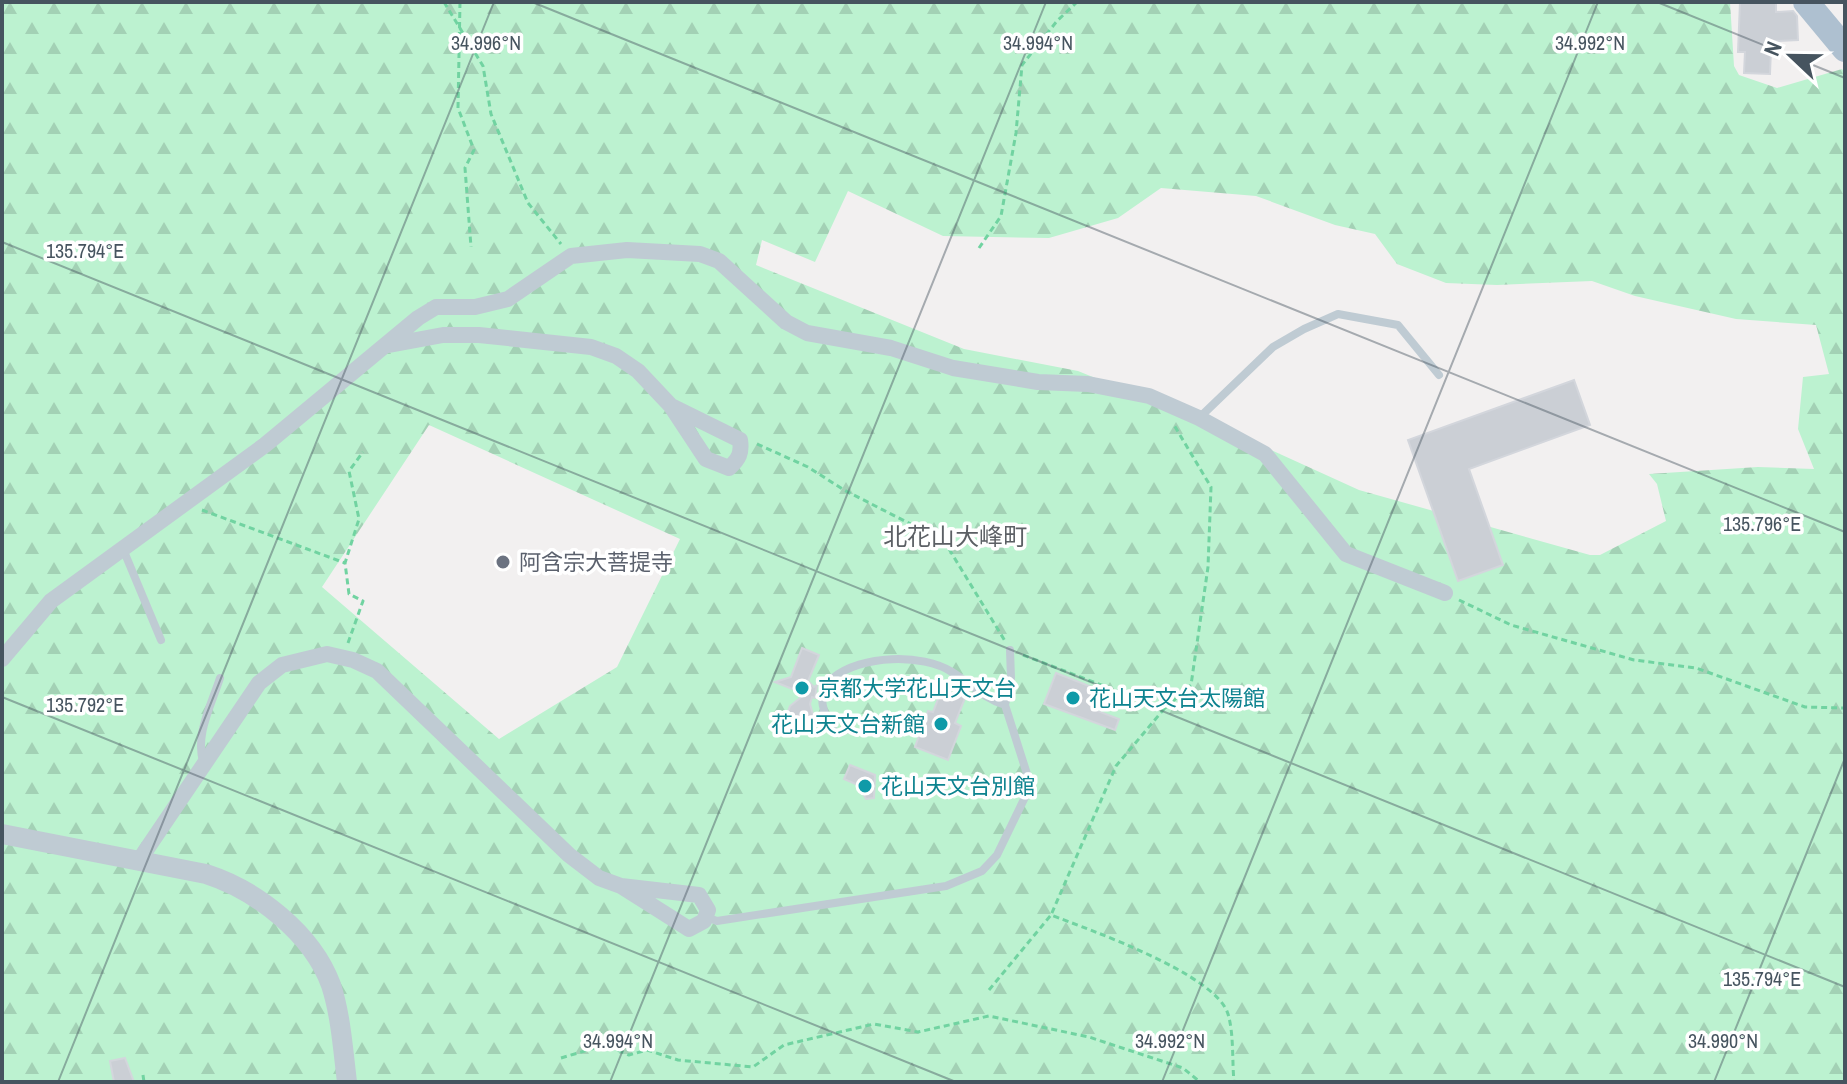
<svg xmlns="http://www.w3.org/2000/svg" width="1847" height="1084" font-family="'Archivo Narrow','Noto Sans JP',sans-serif">
  <style>
    .forest { fill: url(#forest-firs); fill-rule: evenodd }
    .building { fill: #cbcfd5; stroke: #d3d6dc; stroke-width: 2 }
    .lines { fill: none; stroke-linecap: round; stroke-linejoin: round }
    .path { stroke: #71d3a1; stroke-width: 3; stroke-dasharray: 6 4; stroke-linecap: butt }
    .service { stroke: #bfcbd3; stroke-width: 8 }
    .minor { stroke: #bfcbd3; stroke-width: 16 }
    .tertiary { stroke: #bfcbd3; stroke-width: 20 }
    .primary { stroke: #aec0d0; stroke-width: 26 }
    .ticks { fill: none; stroke: #46545f; stroke-width: 2; stroke-opacity: 0.45 }
    .worship-dot { fill: #6b7280; stroke: #fff; stroke-width: 3 }
    .culture-dot { fill: #0f9aa8; stroke: #fff; stroke-width: 3 }
    .labels { text-anchor: middle; stroke-width: 7; stroke-linejoin: round; paint-order: stroke }
    .worship-label { font-size: 22px; fill: #5b616d; stroke: #fff; text-anchor: start }
    .culture-label { font-size: 22px; fill: #0d838f; stroke: #fff; text-anchor: start }
    .neighbourhood-label { font-size: 24px; fill: #5c6065; stroke: #fff }
    .ticks-label { font-size: 20px; text-anchor: middle; fill: #46545f; stroke: #fff; stroke-width: 7; stroke-linejoin: round; paint-order: stroke }
  </style>
  <defs>
    <pattern id="forest-firs" width="22" height="20" patternUnits="userSpaceOnUse" patternTransform="scale(2)"><rect width="22" height="20" fill="#bcf2d0"/><path d="M5 1l3.5 6h-7zM16 11l3.5 6h-7z" fill="#a3d1b5"/></pattern>
  </defs>
  <rect width="100%" height="100%" fill="#f2f0f0"/>
  <path class="forest" d="M 2,2 L 1730,2 L 1734,66 L 1739,75 L 1777,88 L 1842,69 L 1845,74 L 1845,1082 L 2,1082 ZM 1161,188 L 1256,196 L 1335,225 L 1375,234 L 1397,264 L 1446,283 L 1497,285 L 1592,281 L 1635,296 L 1736,319 L 1816,325 L 1829,374 L 1803,377 L 1798,429 L 1814,469 L 1758,467 L 1649,474 L 1657,484 L 1666,521 L 1600,555 L 1590,555 L 1359,490 L 1251,441 L 1078,371 L 964,349 L 756,265 L 762,240 L 815,262 L 848,191 L 943,236 L 1049,238 L 1118,218 ZM 429,425 L 680,539 L 617,667 L 499,739 L 322,587 Z"/>
  <path class="building" d="M 1740,2 L 1776,2 L 1776,12 L 1793,11 L 1797,16 L 1798,40 L 1776,41 L 1777,47 L 1771,49 L 1770,74 L 1744,73 L 1745,52 L 1738,52 Z
    M 1574,380 L 1590,425 L 1469,469 L 1503,565 L 1458,581 L 1408,440 Z
    M 802,648 L 819,655 L 808,681 L 814,687 L 817,685 L 815,698 L 812,697 L 810,704 L 814,718 L 810,726 L 801,730 L 792,727 L 787,714 L 790,706 L 805,694 L 775,682 L 791,677 Z
    M 1056,673 L 1102,691 L 1095,710 L 1119,719 L 1115,730 L 1044,704 Z
    M 942,689 L 965,698 L 955,723 L 961,726 L 948,760 L 915,747 L 928,711 L 933,712 Z
    M 850,765 L 875,775 L 874,798 L 866,799 L 858,785 L 844,779 Z
    M 125,1058 L 134,1082 L 114,1082 L 110,1061 Z"/>
  <g class="lines">
    <path class="path" d="M 444,2 L 483,66 L 491,114 L 528,203 L 561,244
      M 460,2 L 458,108 L 474,150 L 465,168 L 471,247
      M 979,248 L 1001,216 L 1016,133 L 1022,65 L 1057,21 L 1077,2
      M 757,444 L 808,467 L 844,490 L 938,538 L 949,549 L 1005,641
      M 202,510 L 345,563
      M 1459,600 L 1511,625 L 1634,660 L 1696,668 L 1805,707 L 1845,708
      M 348,643 L 363,601 L 349,594 L 345,563 L 359,519 L 349,471 L 363,452
      M 1023,655 L 1164,709 L 1116,766 L 1051,915
      M 1164,709 L 1191,685 L 1208,567 L 1211,487 L 1174,425
      M 989,990 L 1051,915 C 1090,930 1216,974 1228,1014 C 1234,1034 1232,1061 1234,1082
      M 561,1058 L 605,1045 L 629,1055 L 647,1050 L 678,1060 L 753,1067 L 784,1045 L 874,1024 L 918,1032 L 989,1016 L 1089,1037 L 1183,1068 L 1200,1082
      M 143,1075 L 144,1082"/>
    <path class="service" d="M 1199,418 L 1273,347 L 1304,329 L 1338,314 L 1398,325 L 1439,375
      M 123,549 L 161,640
      M 835,733 C 824,715 814,695 833,678 C 861,655 922,653 952,672 C 971,684 983,698 1005,705
      M 204,765 C 194,736 211,706 220,678
      M 706,917 L 717,921 L 946,886 L 982,871 L 997,855 L 1027,793 L 1028,777 L 1005,705 L 1011,678 L 1010,650"/>
    <path class="minor" d="M 389,345 L 443,335 L 479,335 L 591,347 L 616,356 L 638,371 L 671,406 L 706,459 L 729,468 C 739,459 742,453 740,440 L 671,406
      M 2,659 L 51,601 L 265,445 L 418,318 L 436,307 L 475,307 L 508,299 L 571,256 L 627,250 L 700,254 L 719,261 L 786,322 L 807,333 L 891,348 L 953,368 L 1038,382 L 1088,384 L 1149,396 L 1199,418 L 1265,454 L 1346,554 L 1445,593
      M 140,859 L 259,683 L 282,665 L 327,654 L 353,660 L 377,671 L 569,855 L 599,878 L 621,886 L 689,929 L 704,921 L 708,910 L 699,895 L 621,886"/>
    <path class="tertiary" d="M 2,834 L 206,874 C 256,890 312,933 331,985 C 341,1016 343,1050 347,1082"/>
    <path class="primary" d="M 1806,2 L 1845,49"/>
  </g>
  <path class="ticks" d="M 532,2 L 1845,532M 1657,2 L 1845,78M 2,242 L 1845,987M 2,697 L 956,1082M 58,1082 L 494,2M 610,1082 L 1046,2M 1162,1082 L 1598,2M 1714,1082 L 1845,758"/>
  <circle class="worship-dot" cx="503" cy="562" r="8"/>
  <g class="culture-dot">
    <circle cx="802" cy="688" r="8"/>
    <circle cx="1073" cy="698" r="8"/>
    <circle cx="941" cy="724" r="8"/>
    <circle cx="865" cy="786" r="8"/>
  </g>
  <g class="labels">
    <g class="worship-label">
      <text x="519" y="570">阿含宗大菩提寺</text>
    </g>
    <g class="culture-label">
      <text x="818" y="696">京都大学花山天文台</text>
      <text x="1089" y="706">花山天文台太陽館</text>
      <text x="925" y="732" text-anchor="end">花山天文台新館</text>
      <text x="881" y="794">花山天文台別館</text>
    </g>
    <g class="neighbourhood-label">
      <text x="955" y="545">北花山大峰町</text>
    </g>
  </g>
  <g class="ticks-label">
    <text x="486" y="50">34.996°N</text>
    <text x="1038" y="50">34.994°N</text>
    <text x="1590" y="50">34.992°N</text>
    <text x="85" y="258">135.794°E</text>
    <text x="1762" y="531">135.796°E</text>
    <text x="85" y="712">135.792°E</text>
    <text x="1762" y="986">135.794°E</text>
    <text x="618" y="1048">34.994°N</text>
    <text x="1170" y="1048">34.992°N</text>
    <text x="1723" y="1048">34.990°N</text>
  </g>
  <rect width="1847" height="1084" fill="none" stroke="#46545f" stroke-width="8"/>
  <g transform="translate(1791 56) rotate(292)" stroke="#ffffff" stroke-width="6" paint-order="stroke">
  <path d="M0-6L14 30L0 20L-14 30Z" fill="#46545f"/>
  <text y="-12" font-size="22" font-weight="bold" text-anchor="middle" fill="#46545f">N</text>
  </g>
</svg>
